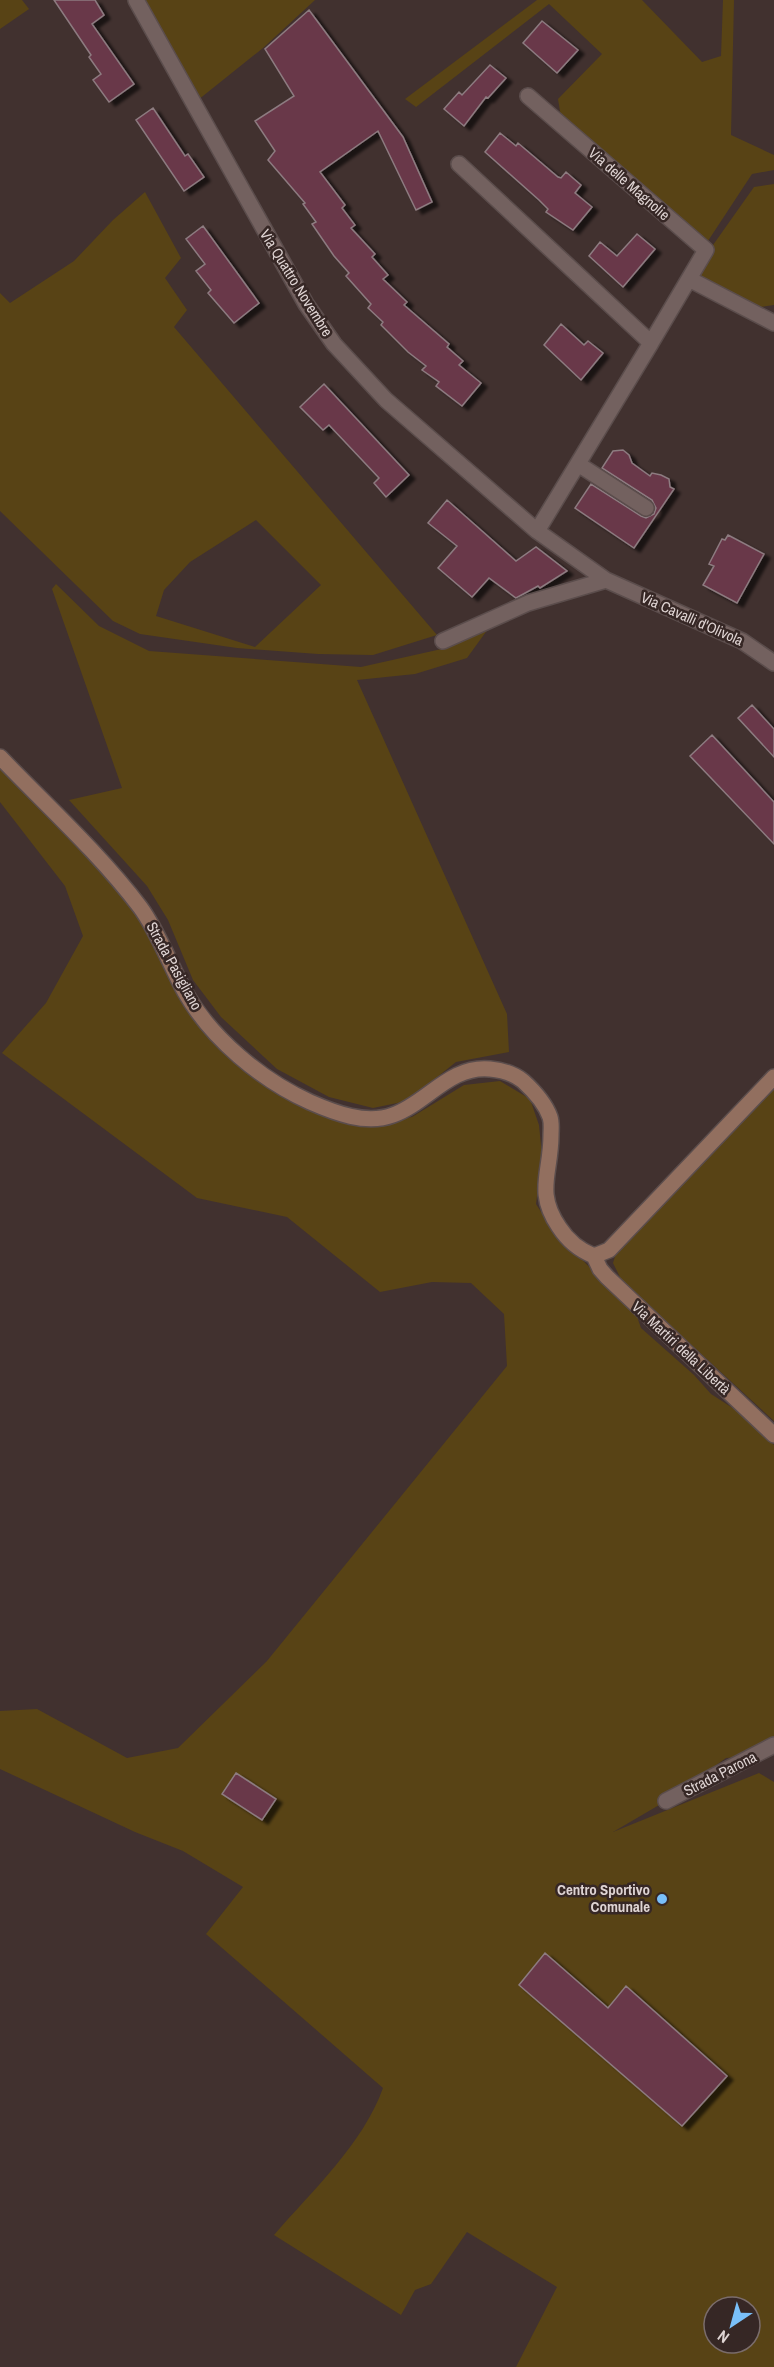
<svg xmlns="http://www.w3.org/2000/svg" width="774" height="2367" font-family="'Archivo Narrow',sans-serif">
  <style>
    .green { fill: #584315; fill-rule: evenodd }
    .building { fill: #693749; stroke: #8d7b80; stroke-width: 1.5; filter: url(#shadow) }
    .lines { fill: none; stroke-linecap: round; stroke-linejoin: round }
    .street-casing { stroke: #5b4d4c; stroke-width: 18 }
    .secondary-casing { stroke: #5b4d4c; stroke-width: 18 }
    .street { stroke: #73615f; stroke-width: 15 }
    .secondary { stroke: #926f5f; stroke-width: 15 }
    .poi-dot { fill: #79bff8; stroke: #362725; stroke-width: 2 }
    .labels { text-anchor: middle; stroke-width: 5; stroke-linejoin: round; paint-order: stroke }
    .street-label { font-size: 15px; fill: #dfd4d3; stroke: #362725 }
    .poi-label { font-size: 15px; font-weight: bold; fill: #dfd4d3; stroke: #362725; text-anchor: end }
  </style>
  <defs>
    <filter id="shadow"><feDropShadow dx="6" dy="4" stdDeviation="1.5" flood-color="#0009"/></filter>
  </defs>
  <rect width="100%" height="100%" fill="#41312f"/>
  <path class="green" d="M 0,0 L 22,0 L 29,9 L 0,29 Z
    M 142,0 L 315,0 L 263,48 L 198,100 Z
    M 537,0 L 642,0 L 702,62 L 721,56 L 723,0 L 734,0 L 731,135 L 774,155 L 774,170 L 752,174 L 706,244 L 561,117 L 558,99 L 602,54 L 549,4 L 416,107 L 405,99 Z
    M 774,184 L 774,305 L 754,308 L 689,279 L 754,187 Z
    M 145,192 L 181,258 L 165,278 L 187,310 L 174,327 L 437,635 L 373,655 L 318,654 L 237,648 L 140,634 L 113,621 L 0,511 L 0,293 L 10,303 L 74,261 L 113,220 ZM 256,520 L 321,585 L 255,647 L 156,616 L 164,590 L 190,562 Z
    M 56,584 L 99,626 L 149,651 L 361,667 L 446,648 L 488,629 L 467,658 L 415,674 L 357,680 L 507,1014 L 509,1052 L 456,1062 L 407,1101 L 373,1108 L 329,1097 L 277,1069 L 221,1017 L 193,980 L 168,920 L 147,886 L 69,800 L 122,788 L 52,589 Z
    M 0,767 L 111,881 L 145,924 L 239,1064 L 361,1125 L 412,1117 L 464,1085 L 500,1081 L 530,1099 L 539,1125 L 542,1155 L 536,1204 L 552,1229 L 604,1282 L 634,1308 L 641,1328 L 694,1375 L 711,1394 L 745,1416 L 774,1445 L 774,1745 L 750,1756 L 726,1758 L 666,1801 L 613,1832 L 759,1773 L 774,1782 L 774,2367 L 516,2367 L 557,2287 L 467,2232 L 431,2284 L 415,2290 L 401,2315 L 274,2235 C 312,2191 363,2144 383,2088 L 206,1934 L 243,1887 L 183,1851 L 135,1832 L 0,1769 L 0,1711 L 37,1709 L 127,1758 L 178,1748 L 267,1661 L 507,1366 L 504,1314 L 471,1283 L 432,1282 L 380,1292 L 287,1217 L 197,1198 L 2,1053 L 46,1003 L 83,936 L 65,886 L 0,802 ZM 714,2307 L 750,2307 L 750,2343 L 714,2343 Z
    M 774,1088 L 774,1421 L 622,1281 L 613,1263 L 617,1250 Z"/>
  <path class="building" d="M 54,0 L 95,0 L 104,15 L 92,24 L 134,84 L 109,102 L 93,80 L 101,74 L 89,57 L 91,55 Z
    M 309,10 L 403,137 L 432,202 L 416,210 L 378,131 L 320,172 L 345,205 L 342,208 L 355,225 L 351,228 L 375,254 L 372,257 L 388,275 L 383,279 L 407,302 L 404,305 L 449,344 L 447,347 L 463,361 L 459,365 L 481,383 L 462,406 L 436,386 L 439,382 L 422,370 L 426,366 L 408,352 L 381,325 L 383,322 L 368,308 L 371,304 L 346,276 L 349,273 L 334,256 L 312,224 L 316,222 L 303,204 L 305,203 L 268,160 L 275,151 L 255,121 L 294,96 L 265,49 Z
    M 542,21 L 578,50 L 557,73 L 523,43 Z
    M 490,65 L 506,78 L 488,98 L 486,97 L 464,126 L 444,109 L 459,92 L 462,95 Z
    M 153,108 L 185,156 L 188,154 L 204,177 L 184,191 L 136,120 Z
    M 500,133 L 516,146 L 518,143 L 558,177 L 561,178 L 566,172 L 581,185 L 575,193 L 592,207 L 573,230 L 546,212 L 548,209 L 539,200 L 485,152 Z
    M 203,226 L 259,303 L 234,323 L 208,293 L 211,290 L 196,271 L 205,264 L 186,239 Z
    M 637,234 L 655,249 L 623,287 L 589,256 L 600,242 L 617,256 Z
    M 561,324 L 584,345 L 588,341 L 603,353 L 581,380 L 544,345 Z
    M 324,384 L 409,475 L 386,497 L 374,483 L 379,478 L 329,425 L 323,430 L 300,407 Z
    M 623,450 L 629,455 L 632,463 L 650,476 L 652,473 L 661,475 L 669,479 L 670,487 L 674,489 L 634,548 L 575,508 L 591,484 L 641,516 L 646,518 L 654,514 L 656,508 L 652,500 L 602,468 L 613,451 Z
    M 447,500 L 516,561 L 536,547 L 567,571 L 540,588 L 538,586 L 516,598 L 489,578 L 472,597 L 438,568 L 457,546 L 428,523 Z
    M 728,535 L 764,554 L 737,603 L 703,585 L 714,566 L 709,564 L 722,539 L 725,540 Z
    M 752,705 L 774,729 L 774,757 L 738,718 Z
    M 712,735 L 774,802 L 774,844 L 690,756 Z
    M 236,1773 L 276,1799 L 262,1820 L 222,1794 Z
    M 545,1953 L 608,2008 L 626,1986 L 727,2076 L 682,2126 L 519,1985 Z"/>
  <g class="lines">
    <g class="street-casing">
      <path id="street" d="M 136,0 L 306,304 L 334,344 L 386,400 L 537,531 L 606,580 L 742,641 L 774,663
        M 528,96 L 706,250 L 651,343
        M 459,164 L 651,343 L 537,531
        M 689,279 L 774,323
        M 578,464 L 646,508
        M 443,641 L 528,603 L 606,580
        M 666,1801 L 774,1745"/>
    </g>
    <g class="secondary-casing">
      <path id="secondary" d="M 0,757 C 47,806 99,853 140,907 C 158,931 170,965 185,992 C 211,1038 261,1080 310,1102 C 335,1113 366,1125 393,1115 C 427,1103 450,1065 490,1069 C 502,1070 513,1073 523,1081 C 534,1091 545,1103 550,1117 C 552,1123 551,1130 551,1135 C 551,1173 535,1192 559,1227 C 568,1241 579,1250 594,1256
        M 594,1256 L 609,1250 L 774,1077
        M 594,1256 L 600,1269 L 607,1277 L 774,1435"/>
    </g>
    <use href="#street" class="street"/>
    <use href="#secondary" class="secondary"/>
  </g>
  <circle class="poi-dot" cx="662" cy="1899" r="6"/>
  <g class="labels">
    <g class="street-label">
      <text transform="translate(629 184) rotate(41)" y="5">Via delle Magnolie</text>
      <text transform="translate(296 283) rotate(58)" y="5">Via Quattro Novembre</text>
      <text transform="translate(692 619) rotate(24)" y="5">Via Cavalli d'Olivola</text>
      <text transform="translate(174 966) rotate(61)" y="5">Strada Pasigliano</text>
      <text transform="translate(681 1348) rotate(43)" y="5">Via Martiri della Libertà</text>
      <text transform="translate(720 1774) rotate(-27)" y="5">Strada Parona</text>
    </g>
    <g class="poi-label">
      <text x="650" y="1895">Centro Sportivo<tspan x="650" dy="17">Comunale</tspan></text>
    </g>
  </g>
  <g transform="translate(732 2325) rotate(216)"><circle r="28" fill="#362725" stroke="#7a6c6b" stroke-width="1.5"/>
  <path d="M0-4.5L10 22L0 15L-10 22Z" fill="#79bff8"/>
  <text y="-9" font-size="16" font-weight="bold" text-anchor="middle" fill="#dfd4d3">N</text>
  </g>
</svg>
